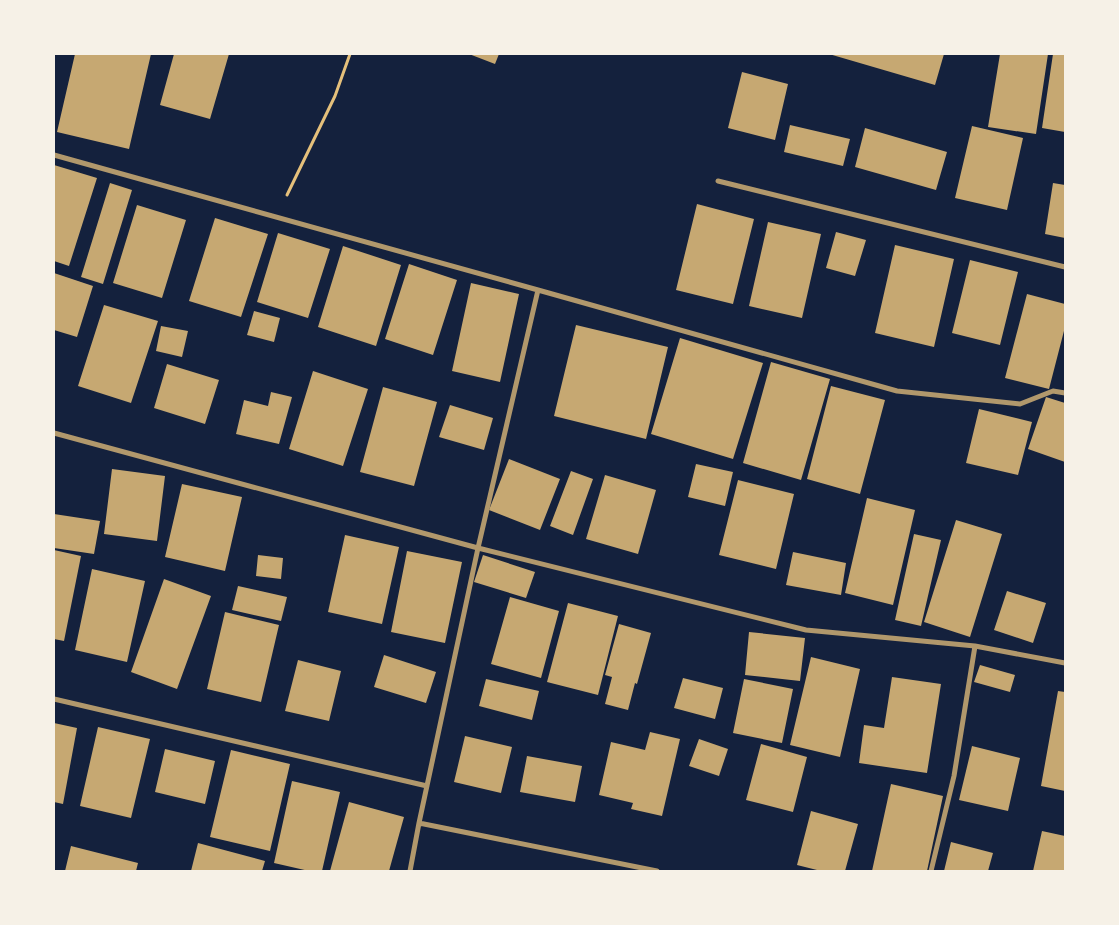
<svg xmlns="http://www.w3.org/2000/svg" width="1119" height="925" font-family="'PT Sans',sans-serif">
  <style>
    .building { fill: #c6a872 }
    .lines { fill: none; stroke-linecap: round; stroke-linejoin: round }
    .path { stroke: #e5c07b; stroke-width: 3 }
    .minor { stroke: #b1986c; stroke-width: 5 }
  </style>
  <rect width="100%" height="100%" fill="#14213d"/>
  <path class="building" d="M 75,54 L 151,54 L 129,149 L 57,132 Z
    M 174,54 L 229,54 L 210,119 L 160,105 Z
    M 469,54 L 499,54 L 495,64 Z
    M 829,54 L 944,54 L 935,85 Z
    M 1000,54 L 1048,54 L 1036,134 L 988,127 Z
    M 1053,54 L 1065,54 L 1065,132 L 1042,128 Z
    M 742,72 L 788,84 L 775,140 L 728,128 Z
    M 790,125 L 850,139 L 843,166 L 784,152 Z
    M 972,126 L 1023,138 L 1007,210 L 955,198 Z
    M 865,128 L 947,152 L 936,190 L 855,167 Z
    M 54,165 L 97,178 L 69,266 L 54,261 Z
    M 110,183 L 132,190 L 103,284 L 81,277 Z
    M 1053,183 L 1065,185 L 1065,238 L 1045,234 Z
    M 697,204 L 754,219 L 733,304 L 676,290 Z
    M 137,205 L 186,220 L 162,298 L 113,283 Z
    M 215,218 L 268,234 L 241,317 L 189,301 Z
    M 768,222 L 821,234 L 802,318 L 749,306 Z
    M 836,232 L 866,240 L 855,276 L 826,268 Z
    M 278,233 L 330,249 L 308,318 L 257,302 Z
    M 895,245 L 954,259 L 934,347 L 875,333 Z
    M 343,246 L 401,265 L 376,346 L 318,327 Z
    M 970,260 L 1018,272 L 1000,345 L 952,333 Z
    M 409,264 L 457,280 L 433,355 L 385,339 Z
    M 54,273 L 93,286 L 77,337 L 54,330 Z
    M 471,283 L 519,294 L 500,382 L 452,371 Z
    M 1027,294 L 1065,304 L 1065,327 L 1049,389 L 1005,378 Z
    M 104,305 L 158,321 L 131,403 L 78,386 Z
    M 254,311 L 280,318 L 274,342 L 247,335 Z
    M 576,325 L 668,347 L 646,439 L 554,416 Z
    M 161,326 L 188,331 L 182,357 L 156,351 Z
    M 680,338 L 763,363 L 733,459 L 651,434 Z
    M 771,362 L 830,379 L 801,480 L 743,463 Z
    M 167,364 L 219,380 L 205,424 L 154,408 Z
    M 313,371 L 368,389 L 343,466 L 289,449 Z
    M 831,386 L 885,400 L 860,494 L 807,479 Z
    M 383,387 L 437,402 L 414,486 L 360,472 Z
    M 271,392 L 292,397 L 279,444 L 236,434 L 244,400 L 268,406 Z
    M 1046,397 L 1065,403 L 1065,462 L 1028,449 Z
    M 450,405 L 493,418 L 484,450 L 439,437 Z
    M 979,409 L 1032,422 L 1018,475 L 966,463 Z
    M 509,459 L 560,479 L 540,530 L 489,510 Z
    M 696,464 L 733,472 L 725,506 L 688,497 Z
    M 112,469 L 165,476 L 157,541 L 104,534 Z
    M 571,471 L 593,479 L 573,535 L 550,526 Z
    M 605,475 L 656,490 L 638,554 L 586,539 Z
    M 738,480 L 794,494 L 776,569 L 719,555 Z
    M 182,484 L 242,497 L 225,571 L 165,557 Z
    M 867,498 L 915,510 L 893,605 L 845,593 Z
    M 54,514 L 100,521 L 94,554 L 54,548 Z
    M 956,520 L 1002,534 L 970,637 L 924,622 Z
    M 914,534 L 941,540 L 921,626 L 895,620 Z
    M 345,535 L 399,547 L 382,624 L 328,612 Z
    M 54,550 L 81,556 L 64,641 L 54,639 Z
    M 407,551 L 462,562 L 445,643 L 391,632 Z
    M 793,552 L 846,563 L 841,595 L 786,585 Z
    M 258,555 L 283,558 L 281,579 L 256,576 Z
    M 483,555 L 535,572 L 526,598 L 474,582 Z
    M 92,569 L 145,581 L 127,662 L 75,650 Z
    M 164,579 L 211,596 L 177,689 L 131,672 Z
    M 238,586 L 287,597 L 281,621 L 232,610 Z
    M 1007,591 L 1046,603 L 1033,643 L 994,630 Z
    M 510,597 L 559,611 L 541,678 L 491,664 Z
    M 568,603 L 618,616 L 598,695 L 547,682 Z
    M 225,612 L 279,625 L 261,702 L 207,689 Z
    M 619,624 L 651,633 L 637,684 L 635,683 L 628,710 L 605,704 L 612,677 L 605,675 Z
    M 749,632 L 805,638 L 800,681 L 745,675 Z
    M 384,655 L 436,672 L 426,703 L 374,687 Z
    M 811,657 L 860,669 L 840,757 L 790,745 Z
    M 298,660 L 341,671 L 329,721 L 285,711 Z
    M 980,665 L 1015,675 L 1010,692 L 974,682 Z
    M 892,677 L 941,684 L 927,773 L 859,763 L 864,725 L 884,728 Z
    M 683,678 L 723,688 L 715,719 L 674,708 Z
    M 486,679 L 539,691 L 532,720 L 479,706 Z
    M 744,679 L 793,689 L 782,743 L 733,733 Z
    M 1058,691 L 1065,692 L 1065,791 L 1041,786 Z
    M 54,723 L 77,728 L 63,804 L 54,802 Z
    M 98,727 L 150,739 L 131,818 L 80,806 Z
    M 650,732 L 680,739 L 662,816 L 631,809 L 633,803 L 599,795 L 611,742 L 645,750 Z
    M 465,736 L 512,747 L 501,793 L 454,782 Z
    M 699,739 L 728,749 L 719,776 L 689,766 Z
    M 761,744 L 807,757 L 793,812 L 746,800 Z
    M 972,746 L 1020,758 L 1008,811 L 959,800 Z
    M 165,749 L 215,761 L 205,804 L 155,792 Z
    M 231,750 L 290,764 L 270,851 L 210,837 Z
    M 527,756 L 582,766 L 575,802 L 520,792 Z
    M 292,781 L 340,792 L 322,871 L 309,871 L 274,863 Z
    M 891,784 L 943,796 L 927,871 L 872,871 Z
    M 349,802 L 404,817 L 389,871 L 330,871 Z
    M 811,811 L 858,824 L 845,871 L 821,871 L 797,865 Z
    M 1042,831 L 1065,836 L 1065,871 L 1033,871 Z
    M 951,842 L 993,853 L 988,871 L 944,871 Z
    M 198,843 L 265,861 L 262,871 L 191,871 Z
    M 71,846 L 138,863 L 136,871 L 65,871 Z"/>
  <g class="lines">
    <path class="path" d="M 287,195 L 335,96 L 350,54"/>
    <path class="minor" d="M 54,155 L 538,290 L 478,548 L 419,823 L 410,871
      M 718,181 L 1065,267
      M 538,290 L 897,391 L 1020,404 L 1053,391 L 1065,393
      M 54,433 L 478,548 L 806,630 L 975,646 L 1065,663
      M 54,699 L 427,786
      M 419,823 L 657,871
      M 931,871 L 954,776 L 975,646"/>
  </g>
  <rect width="1119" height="925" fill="none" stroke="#f6f1e7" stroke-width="110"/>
</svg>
